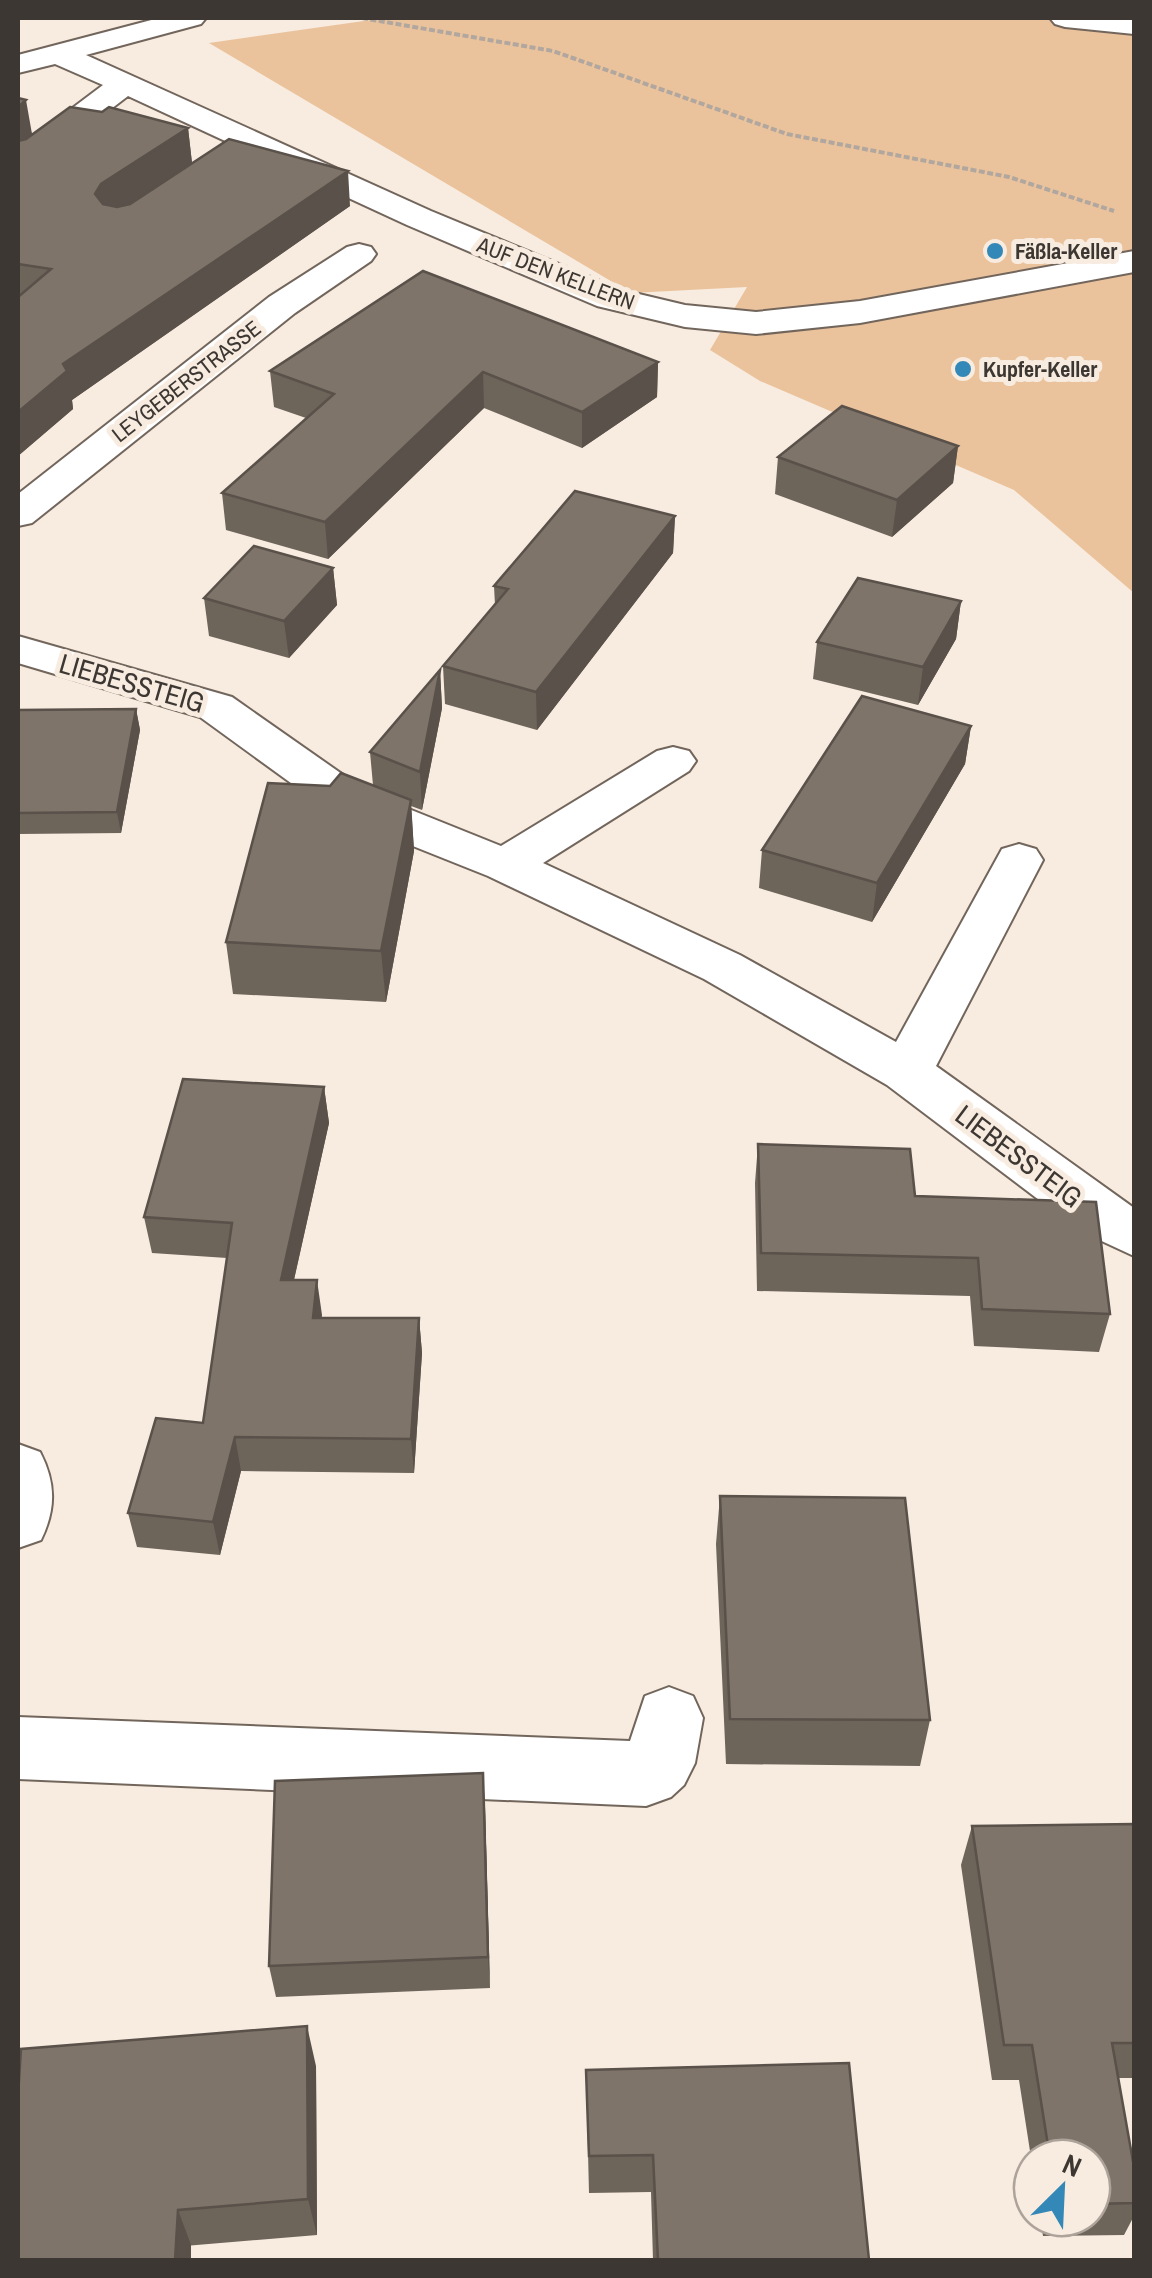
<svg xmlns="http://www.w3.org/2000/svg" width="1152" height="2278" font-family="'Archivo Narrow',sans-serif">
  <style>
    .green { fill: #eac39d }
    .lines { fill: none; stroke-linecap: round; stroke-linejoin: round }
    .minor-casing { stroke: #72665c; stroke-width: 4 }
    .path { stroke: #b1a79e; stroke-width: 4; stroke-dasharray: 6 2.5; stroke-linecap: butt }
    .minor { fill: #fff; fill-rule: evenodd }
    .wall { fill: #6d645a }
    .shaded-wall { fill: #59514a }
    .building { fill: #7f7469; stroke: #59514a; stroke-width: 2.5 }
    .poi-dot { fill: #3488b8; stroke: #f8ebdf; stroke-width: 4 }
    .labels { text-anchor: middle; stroke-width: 10; stroke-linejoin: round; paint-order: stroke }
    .far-poi-label { font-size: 22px; font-weight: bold; fill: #3c3732; stroke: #f8ebdf; text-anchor: start }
    .far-street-label { font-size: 22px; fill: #3c3732; stroke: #f8ebdf }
    .street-label { font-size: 28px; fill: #3c3732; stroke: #f8ebdf }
  </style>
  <rect width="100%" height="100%" fill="#f8ebdf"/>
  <path class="green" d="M 385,18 L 1134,18 L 1134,593 L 1014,490 L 760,381 L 710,350 L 747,287 L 631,293 L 209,43 Z"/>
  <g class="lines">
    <g class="minor-casing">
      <path id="minor" d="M 159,18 L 206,18 L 201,24 L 86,55 L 431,211 L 622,290 L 685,305 L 756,312 L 860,301 L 1134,251 L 1134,272 L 860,323 L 756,334 L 685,327 L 597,306 L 407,225 L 128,96 L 30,171 L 18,174 L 18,149 L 103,85 L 55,64 L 18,73 L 18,55 Z
        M 1050,18 L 1134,18 L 1134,34 L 1065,27 L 1055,24 Z
        M 359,244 L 371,247 L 376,254 L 371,261 L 295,313 L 32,523 L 18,526 L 18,494 L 269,297 L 347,247 Z
        M 18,636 L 232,697 L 369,793 L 501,846 L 657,751 L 673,747 L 689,751 L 696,761 L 689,771 L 543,863 L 740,955 L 896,1042 L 1002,849 L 1019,844 L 1036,849 L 1043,860 L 936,1066 L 1134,1208 L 1134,1256 L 1080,1231 L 887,1085 L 704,979 L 488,876 L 335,815 L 200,717 L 18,663 Z
        M 18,1444 L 40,1452 C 56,1483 56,1509 41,1540 L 18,1548 Z
        M 669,1687 L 693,1696 L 703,1718 L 695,1763 L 684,1785 L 671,1797 L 646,1806 L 18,1779 L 18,1717 L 630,1741 L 645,1696 Z"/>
    </g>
    <path class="path" d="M 362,18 L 553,51 L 787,134 L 1009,177 L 1114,211"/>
    <use href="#minor" class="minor"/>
  </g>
  <path class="wall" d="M 18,98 L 32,134 L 26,139 L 188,128 L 192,163 L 350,206 L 72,400 L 73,409 L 18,456 Z
    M 658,362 L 657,397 L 582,448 L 484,408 L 328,559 L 226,530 L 222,493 L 306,418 L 274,407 L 270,371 Z
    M 958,446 L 953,483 L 892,537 L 775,494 L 778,457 Z
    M 675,516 L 673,553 L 537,730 L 445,704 L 443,666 L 495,605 L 494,586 Z
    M 333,568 L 337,605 L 289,658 L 209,636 L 204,598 Z
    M 961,601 L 956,639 L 918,705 L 813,679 L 817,642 Z
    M 440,670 L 442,708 L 422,810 L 411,806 L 414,851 L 386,1002 L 233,994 L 226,942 L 330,786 L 373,785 L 370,752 Z
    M 136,709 L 140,730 L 121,833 L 18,834 L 18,710 Z
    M 971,726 L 965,764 L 872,922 L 759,888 L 762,850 Z
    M 324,1087 L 329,1123 L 294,1280 L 322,1318 L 419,1318 L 422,1353 L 414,1473 L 241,1471 L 220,1555 L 137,1547 L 128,1513 L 203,1423 L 227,1258 L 152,1253 L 144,1217 Z
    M 758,1144 L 915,1196 L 1110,1314 L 1099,1352 L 974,1346 L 970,1296 L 757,1291 L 755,1183 Z
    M 720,1496 L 930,1720 L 920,1766 L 726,1764 L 716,1544 Z
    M 485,1807 L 490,1988 L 276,1997 L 269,1966 Z
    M 1134,1824 L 1134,2078 L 1118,2078 L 1134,2167 L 1134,2216 L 1124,2235 L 1043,2236 L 1040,2218 L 1092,2218 L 1092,2158 L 1032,2158 L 1032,2164 L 1019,2080 L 992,2080 L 961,1865 L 972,1826 Z
    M 316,2066 L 317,2235 L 18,2260 Z
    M 586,2070 L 869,2260 L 653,2260 L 651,2192 L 589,2193 Z"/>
  <path class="shaded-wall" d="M 26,100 L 32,134 L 18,146 L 18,107 Z
    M 188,128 L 192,163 L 107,219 L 95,194 L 101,184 Z
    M 348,171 L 350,206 L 72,400 L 73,409 L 18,456 L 18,412 L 63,364 Z
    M 658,362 L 657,397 L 582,448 L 582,412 Z
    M 483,372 L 484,408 L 328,559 L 325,522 Z
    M 958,446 L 953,483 L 892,537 L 897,500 Z
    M 675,516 L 673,553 L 537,730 L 536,692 Z
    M 333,568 L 337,605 L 289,658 L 284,621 Z
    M 961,601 L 956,639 L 918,705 L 923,667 Z
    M 440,670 L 442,708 L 422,810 L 420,772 Z
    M 136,709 L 140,730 L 121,833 L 117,812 Z
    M 971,726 L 965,764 L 872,922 L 877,883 Z
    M 411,800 L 414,851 L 386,1002 L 381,951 Z
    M 324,1087 L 329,1123 L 286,1315 L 281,1280 Z
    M 317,1280 L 322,1315 L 318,1352 L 313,1318 Z
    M 419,1318 L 422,1353 L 414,1473 L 411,1439 Z
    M 235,1437 L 241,1471 L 220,1555 L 213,1522 Z
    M 483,1773 L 485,1807 L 490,1988 L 488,1957 Z
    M 307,2026 L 316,2066 L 317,2235 L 308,2199 Z
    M 178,2210 L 191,2245 L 191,2260 L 175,2260 Z"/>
  <path class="building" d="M 18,98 L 26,100 L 18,107 Z
    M 70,107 L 102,112 L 109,107 L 188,128 L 101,184 L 95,194 L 103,204 L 117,207 L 130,204 L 229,139 L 348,171 L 63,364 L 67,371 L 18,412 L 18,297 L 51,269 L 18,264 L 18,141 L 26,139 Z
    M 423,271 L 658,362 L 582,412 L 483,372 L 325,522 L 222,493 L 334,394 L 270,371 Z
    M 842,406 L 958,446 L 897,500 L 778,457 Z
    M 575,491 L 675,516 L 536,692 L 443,666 L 508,589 L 494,586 Z
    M 254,546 L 333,568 L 284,621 L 204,598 Z
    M 858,578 L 961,601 L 923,667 L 817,642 Z
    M 440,670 L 420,772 L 370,752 Z
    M 862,696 L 971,726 L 877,883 L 762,850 Z
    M 136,709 L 117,812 L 18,813 L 18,710 Z
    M 341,773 L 411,800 L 381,951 L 226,942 L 268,783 L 330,786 Z
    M 183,1079 L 324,1087 L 281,1280 L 317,1280 L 313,1318 L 419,1318 L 411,1439 L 235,1437 L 213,1522 L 128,1513 L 156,1418 L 203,1423 L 232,1223 L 144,1217 Z
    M 758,1144 L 910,1149 L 915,1196 L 1096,1202 L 1110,1314 L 982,1309 L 978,1258 L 761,1253 Z
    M 720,1496 L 905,1498 L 930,1720 L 730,1719 Z
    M 483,1773 L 488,1957 L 269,1966 L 275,1781 Z
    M 1134,1824 L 1134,2043 L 1112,2043 L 1134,2167 L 1134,2203 L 1092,2204 L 1092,2158 L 1050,2158 L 1032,2045 L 1004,2045 L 972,1826 Z
    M 307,2026 L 308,2199 L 178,2210 L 175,2260 L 18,2260 L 18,2096 L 21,2049 Z
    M 849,2063 L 869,2260 L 658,2260 L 653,2155 L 589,2156 L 586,2070 Z"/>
  <g class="poi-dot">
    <circle cx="995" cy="251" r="10"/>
    <circle cx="963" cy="369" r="10"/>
  </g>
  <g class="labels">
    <g class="far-poi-label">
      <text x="1015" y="259">Fäßla-Keller</text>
      <text x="983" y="377">Kupfer-Keller</text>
    </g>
    <g class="far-street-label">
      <text transform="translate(556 273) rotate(21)" y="8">AUF DEN KELLERN</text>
      <text transform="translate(186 381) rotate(-38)" y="8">LEYGEBERSTRASSE</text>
    </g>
    <g class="street-label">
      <text transform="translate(132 683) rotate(16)" y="10">LIEBESSTEIG</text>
      <text transform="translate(1019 1156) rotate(37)" y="10">LIEBESSTEIG</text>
    </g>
  </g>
  <rect width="1152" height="2278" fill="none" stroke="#3c3732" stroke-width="40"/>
  <g transform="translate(1062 2188) rotate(24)"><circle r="48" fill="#f8ebdf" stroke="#ada39a" stroke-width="2.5"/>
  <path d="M0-8L18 38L0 25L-18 38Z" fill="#3488b8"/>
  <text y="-15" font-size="28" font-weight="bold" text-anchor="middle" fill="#3c3732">N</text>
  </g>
</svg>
